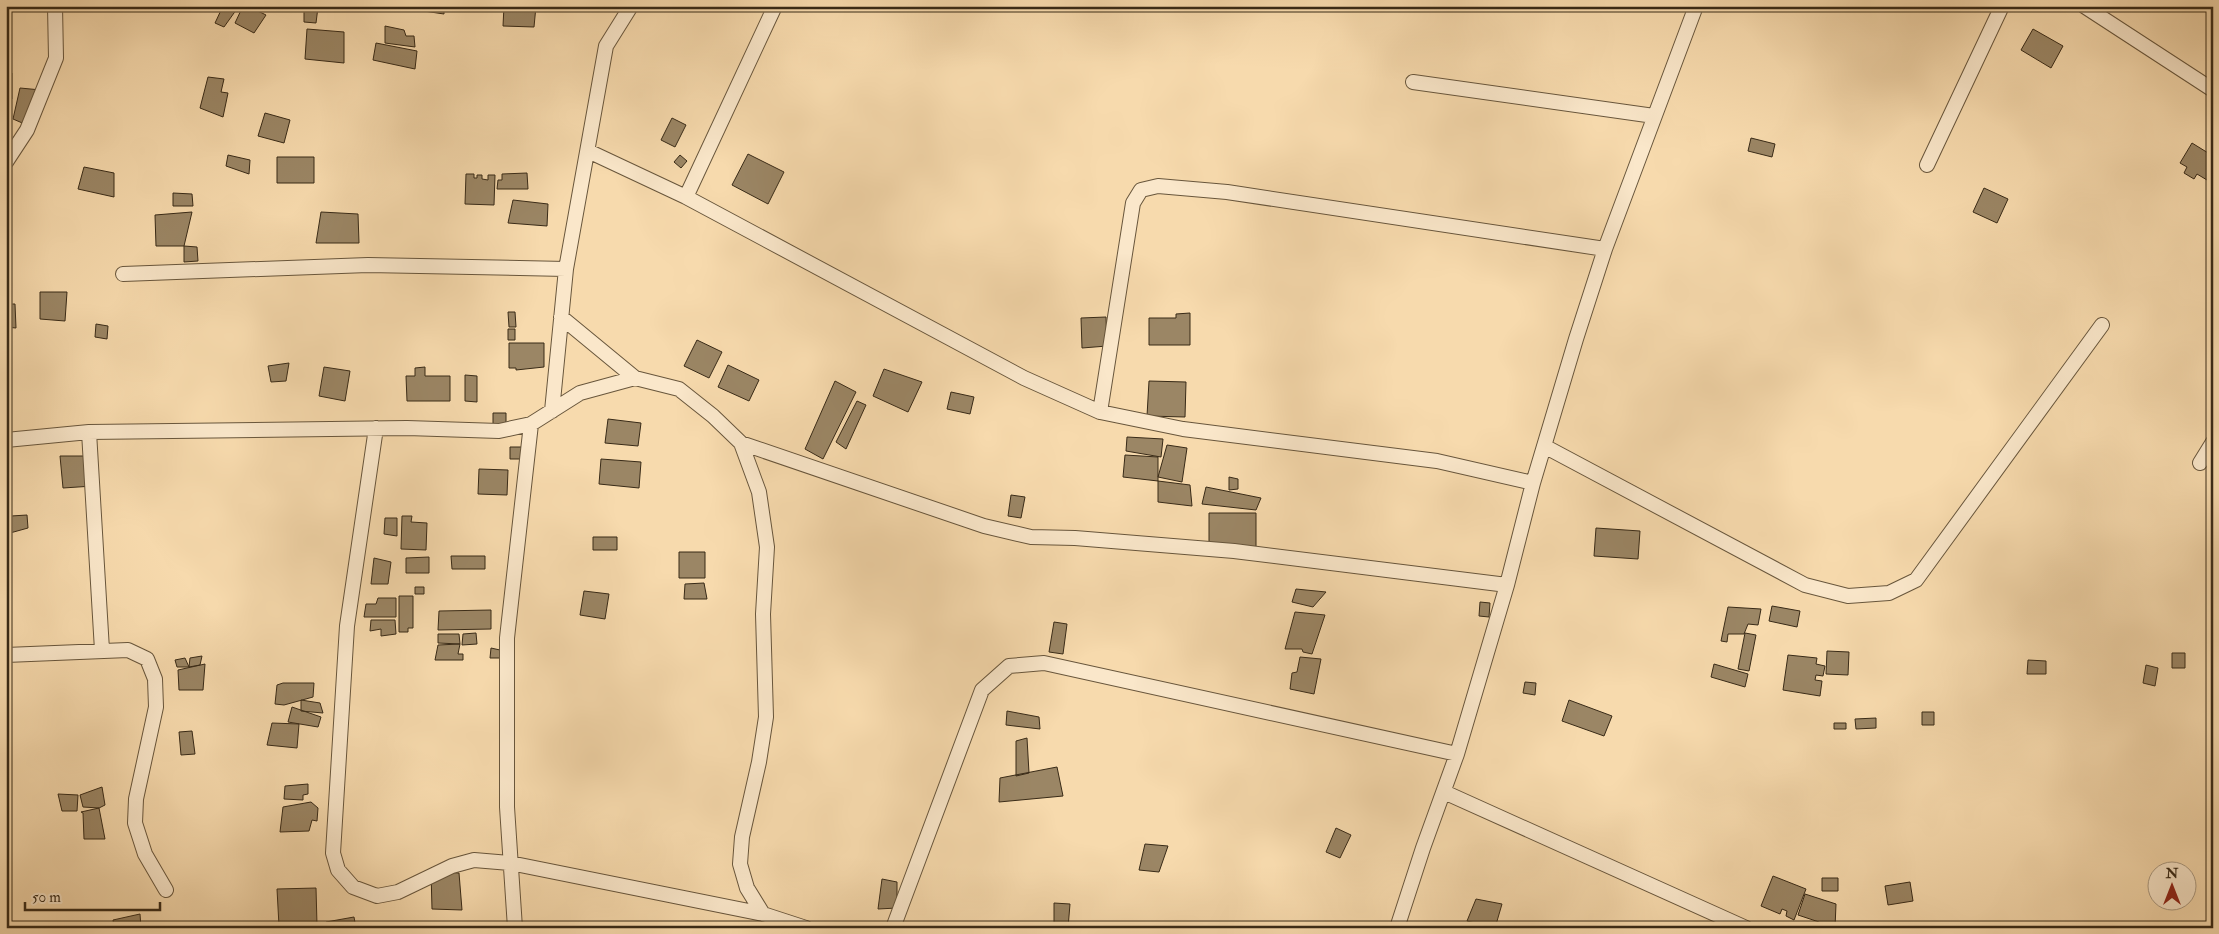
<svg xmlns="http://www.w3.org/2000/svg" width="2219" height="934" font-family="'IM FELL Double Pica',serif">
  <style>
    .building { fill: #9b8665; stroke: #382a17 }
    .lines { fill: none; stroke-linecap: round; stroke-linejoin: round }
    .minor-casing { stroke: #68563c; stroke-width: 16 }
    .minor { stroke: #fae7ca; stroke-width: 14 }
  </style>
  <rect width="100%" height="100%" fill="#f7daad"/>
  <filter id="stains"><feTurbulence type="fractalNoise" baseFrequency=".004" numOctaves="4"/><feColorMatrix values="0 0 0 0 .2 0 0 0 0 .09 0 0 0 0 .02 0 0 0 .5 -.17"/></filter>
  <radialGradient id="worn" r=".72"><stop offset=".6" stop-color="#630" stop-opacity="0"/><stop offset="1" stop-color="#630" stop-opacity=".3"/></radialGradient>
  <path class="building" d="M 223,6 L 239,6 L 224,27 L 215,23 Z
    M 243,6 L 248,6 L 266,15 L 254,33 L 235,23 Z
    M 304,6 L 318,7 L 316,23 L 304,22 Z
    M 418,6 L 444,6 L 444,14 L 417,10 Z
    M 504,6 L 536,6 L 534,27 L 503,26 Z
    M 385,26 L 404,30 L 406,36 L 414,36 L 415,47 L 385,43 Z
    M 307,29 L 344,32 L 344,63 L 305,59 Z
    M 2033,29 L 2063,46 L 2051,68 L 2021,50 Z
    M 376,43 L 417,51 L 415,69 L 373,60 Z
    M 6,71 L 12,73 L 12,99 L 6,98 Z
    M 208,77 L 224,79 L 221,92 L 228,93 L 223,117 L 200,108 Z
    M 20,88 L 41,90 L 27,125 L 13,119 Z
    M 265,113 L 290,120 L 284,143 L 258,136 Z
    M 672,118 L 686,125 L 675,147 L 661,140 Z
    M 1751,138 L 1775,144 L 1772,157 L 1748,151 Z
    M 2192,143 L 2213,156 L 2213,170 L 2207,180 L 2197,174 L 2194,179 L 2184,173 L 2187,167 L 2180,163 Z
    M 748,154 L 784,172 L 768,204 L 732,185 Z
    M 228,155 L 250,160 L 249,174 L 226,166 Z
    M 680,155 L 687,161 L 681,168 L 674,162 Z
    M 277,157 L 314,157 L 314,183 L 277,183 Z
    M 84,167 L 114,173 L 114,197 L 78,189 Z
    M 527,173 L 528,189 L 497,189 L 498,180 L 502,180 L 502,174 Z
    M 466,174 L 474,174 L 474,178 L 477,178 L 477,175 L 482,175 L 482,179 L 488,180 L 488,175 L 495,175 L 494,205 L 465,204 Z
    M 1984,188 L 2008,199 L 1997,223 L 1973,212 Z
    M 173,193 L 192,194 L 193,206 L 173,206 Z
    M 513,200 L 548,204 L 547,226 L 508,223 Z
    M 192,212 L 184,246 L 156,246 L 155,215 Z
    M 321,212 L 358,214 L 359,243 L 316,243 Z
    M 184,246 L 197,247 L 198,261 L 184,262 Z
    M 40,292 L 67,292 L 65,321 L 40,319 Z
    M 6,304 L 15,304 L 16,328 L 6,327 Z
    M 508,312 L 515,312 L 516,327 L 509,327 Z
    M 1190,313 L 1190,345 L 1149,345 L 1149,318 L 1176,318 L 1176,314 Z
    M 1106,317 L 1107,346 L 1082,348 L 1081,318 Z
    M 96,324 L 108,326 L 107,339 L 95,337 Z
    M 508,329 L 515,329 L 515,340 L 508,340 Z
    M 697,340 L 722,352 L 709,378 L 684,366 Z
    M 509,343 L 544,343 L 544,367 L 516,370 L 516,368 L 509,368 Z
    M 289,363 L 286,381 L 271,382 L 268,366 Z
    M 728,365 L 759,380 L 749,401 L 718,387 Z
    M 324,367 L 350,371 L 345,401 L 319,396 Z
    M 425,367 L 425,376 L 450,376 L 450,401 L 407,401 L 406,376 L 415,376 L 415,368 Z
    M 884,369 L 922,382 L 908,412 L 873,396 Z
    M 465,375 L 477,376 L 477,402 L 465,401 Z
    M 835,381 L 856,392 L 823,459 L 805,449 Z
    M 1149,381 L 1186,382 L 1185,417 L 1147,416 Z
    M 951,392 L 974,397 L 970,414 L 947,409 Z
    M 857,401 L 866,405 L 846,449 L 836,442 Z
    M 493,413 L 506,413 L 506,427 L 493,427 Z
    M 608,419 L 641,423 L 638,446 L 605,443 Z
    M 1127,437 L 1163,439 L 1161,457 L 1126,451 Z
    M 1167,445 L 1187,448 L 1182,482 L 1158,477 Z
    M 510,447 L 524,447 L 524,459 L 510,459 Z
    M 1125,455 L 1158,457 L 1158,481 L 1123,477 Z
    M 60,456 L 91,456 L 93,486 L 63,488 Z
    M 601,459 L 641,462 L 639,488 L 599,484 Z
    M 479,469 L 508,470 L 507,495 L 478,494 Z
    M 1229,477 L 1238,479 L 1238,489 L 1229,490 Z
    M 1158,481 L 1190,485 L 1192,506 L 1158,502 Z
    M 1206,487 L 1261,498 L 1256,510 L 1202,504 Z
    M 1011,495 L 1025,497 L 1021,518 L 1008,516 Z
    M 1209,513 L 1256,513 L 1256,547 L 1209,546 Z
    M 27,515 L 28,528 L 10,533 L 11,516 Z
    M 402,516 L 412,516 L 411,522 L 427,523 L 426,550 L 401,549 Z
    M 385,518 L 397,518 L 397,536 L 384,534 Z
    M 1596,528 L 1640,531 L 1638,559 L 1594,556 Z
    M 593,537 L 617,537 L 617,550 L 593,550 Z
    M 679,552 L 705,552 L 705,578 L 679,578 Z
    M 451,556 L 485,556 L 485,569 L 452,569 Z
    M 429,557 L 429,573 L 406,573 L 406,558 Z
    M 374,558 L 391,562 L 388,584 L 371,584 Z
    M 704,583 L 707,599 L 684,599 L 685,584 Z
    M 415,587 L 424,587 L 424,594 L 415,594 Z
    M 1296,589 L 1326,592 L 1313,607 L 1292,602 Z
    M 584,591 L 609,594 L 605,619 L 580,615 Z
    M 399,596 L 413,596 L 413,628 L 408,628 L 408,632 L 399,632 Z
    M 378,598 L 396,598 L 396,617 L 364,617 L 366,604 L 376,604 Z
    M 1480,602 L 1490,603 L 1489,617 L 1479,616 Z
    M 1772,606 L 1800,611 L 1797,627 L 1769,621 Z
    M 1728,607 L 1761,609 L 1758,625 L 1748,624 L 1744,634 L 1728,634 L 1727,642 L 1721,641 Z
    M 491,610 L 491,629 L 438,630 L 439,611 Z
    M 1295,612 L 1325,615 L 1312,654 L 1303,652 L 1302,649 L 1285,649 Z
    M 371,620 L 395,620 L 396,634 L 381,636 L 381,629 L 370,631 Z
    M 1054,622 L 1067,624 L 1063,654 L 1049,652 Z
    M 476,633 L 477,644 L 462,645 L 463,634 Z
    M 1745,633 L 1756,635 L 1749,671 L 1738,669 Z
    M 438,634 L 459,634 L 460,644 L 438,643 Z
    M 460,644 L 458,654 L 463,654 L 463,660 L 435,660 L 438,645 Z
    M 491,648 L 500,650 L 500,658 L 490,658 Z
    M 1827,651 L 1849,652 L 1848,675 L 1826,674 Z
    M 2172,653 L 2185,653 L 2185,668 L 2172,668 Z
    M 1788,655 L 1817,658 L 1816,664 L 1825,666 L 1823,676 L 1816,675 L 1815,680 L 1822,681 L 1820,696 L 1783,690 Z
    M 202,656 L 200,665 L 189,667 L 190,658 Z
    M 1300,657 L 1321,659 L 1314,694 L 1290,689 L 1292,673 L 1297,672 Z
    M 185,658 L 189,667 L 177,667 L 175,660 Z
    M 2028,660 L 2046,661 L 2046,674 L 2027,674 Z
    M 205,664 L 203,690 L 179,690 L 178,670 Z
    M 1714,664 L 1748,674 L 1745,687 L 1711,677 Z
    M 2146,665 L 2158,668 L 2155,686 L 2143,683 Z
    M 1525,682 L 1536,683 L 1535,695 L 1523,693 Z
    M 283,683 L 314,683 L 313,697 L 284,705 L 275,704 L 277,685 Z
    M 301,700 L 320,703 L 323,713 L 301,711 Z
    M 1569,700 L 1612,716 L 1604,736 L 1562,721 Z
    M 292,707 L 321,717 L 318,727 L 288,722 Z
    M 1007,711 L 1039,717 L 1040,729 L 1006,725 Z
    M 1922,712 L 1934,712 L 1934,725 L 1922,725 Z
    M 1876,718 L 1876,728 L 1856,729 L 1855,719 Z
    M 272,723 L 299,724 L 297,748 L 267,745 Z
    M 1834,723 L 1846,723 L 1846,729 L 1834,729 Z
    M 192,731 L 195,754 L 181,755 L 179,732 Z
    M 1027,738 L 1029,773 L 1016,776 L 1016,741 Z
    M 1057,767 L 1063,796 L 999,802 L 1000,778 Z
    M 308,784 L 308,794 L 303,795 L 303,800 L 284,799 L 285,786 Z
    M 102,787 L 105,805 L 99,808 L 83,807 L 80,795 Z
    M 58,794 L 78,795 L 77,811 L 62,811 Z
    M 311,802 L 318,808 L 317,821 L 312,820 L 309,831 L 280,832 L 283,807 Z
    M 99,808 L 105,839 L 84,839 L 83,813 L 81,812 Z
    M 1336,828 L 1351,835 L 1340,858 L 1326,852 Z
    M 1145,844 L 1168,846 L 1159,872 L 1139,870 Z
    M 431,871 L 459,873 L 462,910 L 432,909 Z
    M 1773,876 L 1806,889 L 1794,920 L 1786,916 L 1787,911 L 1782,909 L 1780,914 L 1761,906 Z
    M 1822,878 L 1838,878 L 1838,891 L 1822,891 Z
    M 882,879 L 897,882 L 897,908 L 878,909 Z
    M 1910,882 L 1913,901 L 1888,905 L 1885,886 Z
    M 316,888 L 317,925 L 279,926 L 277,889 Z
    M 1805,894 L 1836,904 L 1835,928 L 1818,924 L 1819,922 L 1798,915 Z
    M 1476,899 L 1502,904 L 1495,928 L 1467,921 Z
    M 1054,903 L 1070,904 L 1068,928 L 1054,928 Z
    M 140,914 L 141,928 L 114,928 L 113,920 Z
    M 354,917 L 356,928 L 326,928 L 326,922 Z"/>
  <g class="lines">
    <g class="minor-casing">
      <path id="minor" d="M 775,6 L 686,197 L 1024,378 L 1100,412 L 1183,429 L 1437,461 L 1533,483
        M 2084,6 L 2213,90
        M 1413,82 L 1654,116
        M 588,151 L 686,197
        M 6,162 L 27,130 L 56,58 L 55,6
        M 1927,165 L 2002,6
        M 123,274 L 368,265 L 566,269
        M 561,317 L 635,378
        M 552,411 L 566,269 L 606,46 L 631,6
        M 1100,412 L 1133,203 L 1141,190 L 1158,186 L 1227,192 L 1605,249
        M 376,428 L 347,626 L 333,853 L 338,870 L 353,887 L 377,896 L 398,892 L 452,866 L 474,860 L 510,863 L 763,914
        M 89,432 L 102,650
        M 6,440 L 89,432 L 407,428 L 499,431 L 531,424 L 580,393 L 635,378 L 679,389 L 713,416 L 741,443 L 759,492 L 767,547 L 763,614 L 766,717 L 759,762 L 742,837 L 740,864 L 747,888 L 763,914 L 806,928
        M 741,443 L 984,526 L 1031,537 L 1075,538 L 1234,551 L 1507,585
        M 1544,446 L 1805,585 L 1848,596 L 1889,593 L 1916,580 L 2102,325
        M 2200,463 L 2213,442
        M 6,655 L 128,650 L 147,659 L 155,679 L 156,707 L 136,799 L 135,823 L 145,854 L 166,890
        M 1444,792 L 1746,928
        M 515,928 L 507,807 L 507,638 L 531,424
        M 893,928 L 982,690 L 1009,666 L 1044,663 L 1457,754
        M 1397,928 L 1423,848 L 1457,754 L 1507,585 L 1533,483 L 1576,339 L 1605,249 L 1696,6"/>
    </g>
    <use href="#minor" class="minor"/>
  </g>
  <rect width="2219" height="934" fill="none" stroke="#f7daad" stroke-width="25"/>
  <rect x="8" y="8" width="2204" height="919" fill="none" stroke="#382a17" stroke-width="2.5"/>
  <rect x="12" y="12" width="2194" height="909" fill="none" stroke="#382a17"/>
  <g transform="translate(2172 886)"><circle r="24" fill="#fae7ca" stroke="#ac9b82"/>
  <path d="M0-4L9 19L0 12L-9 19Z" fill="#8f2418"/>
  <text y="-8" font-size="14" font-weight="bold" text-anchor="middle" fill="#382a17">N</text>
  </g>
  <path d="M25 902v8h135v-8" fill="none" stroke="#382a17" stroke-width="2.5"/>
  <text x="32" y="902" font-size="15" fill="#382a17" stroke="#fae7ca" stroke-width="4" paint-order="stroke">50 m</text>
  <rect width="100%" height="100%" filter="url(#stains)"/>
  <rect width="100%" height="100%" fill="url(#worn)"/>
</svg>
